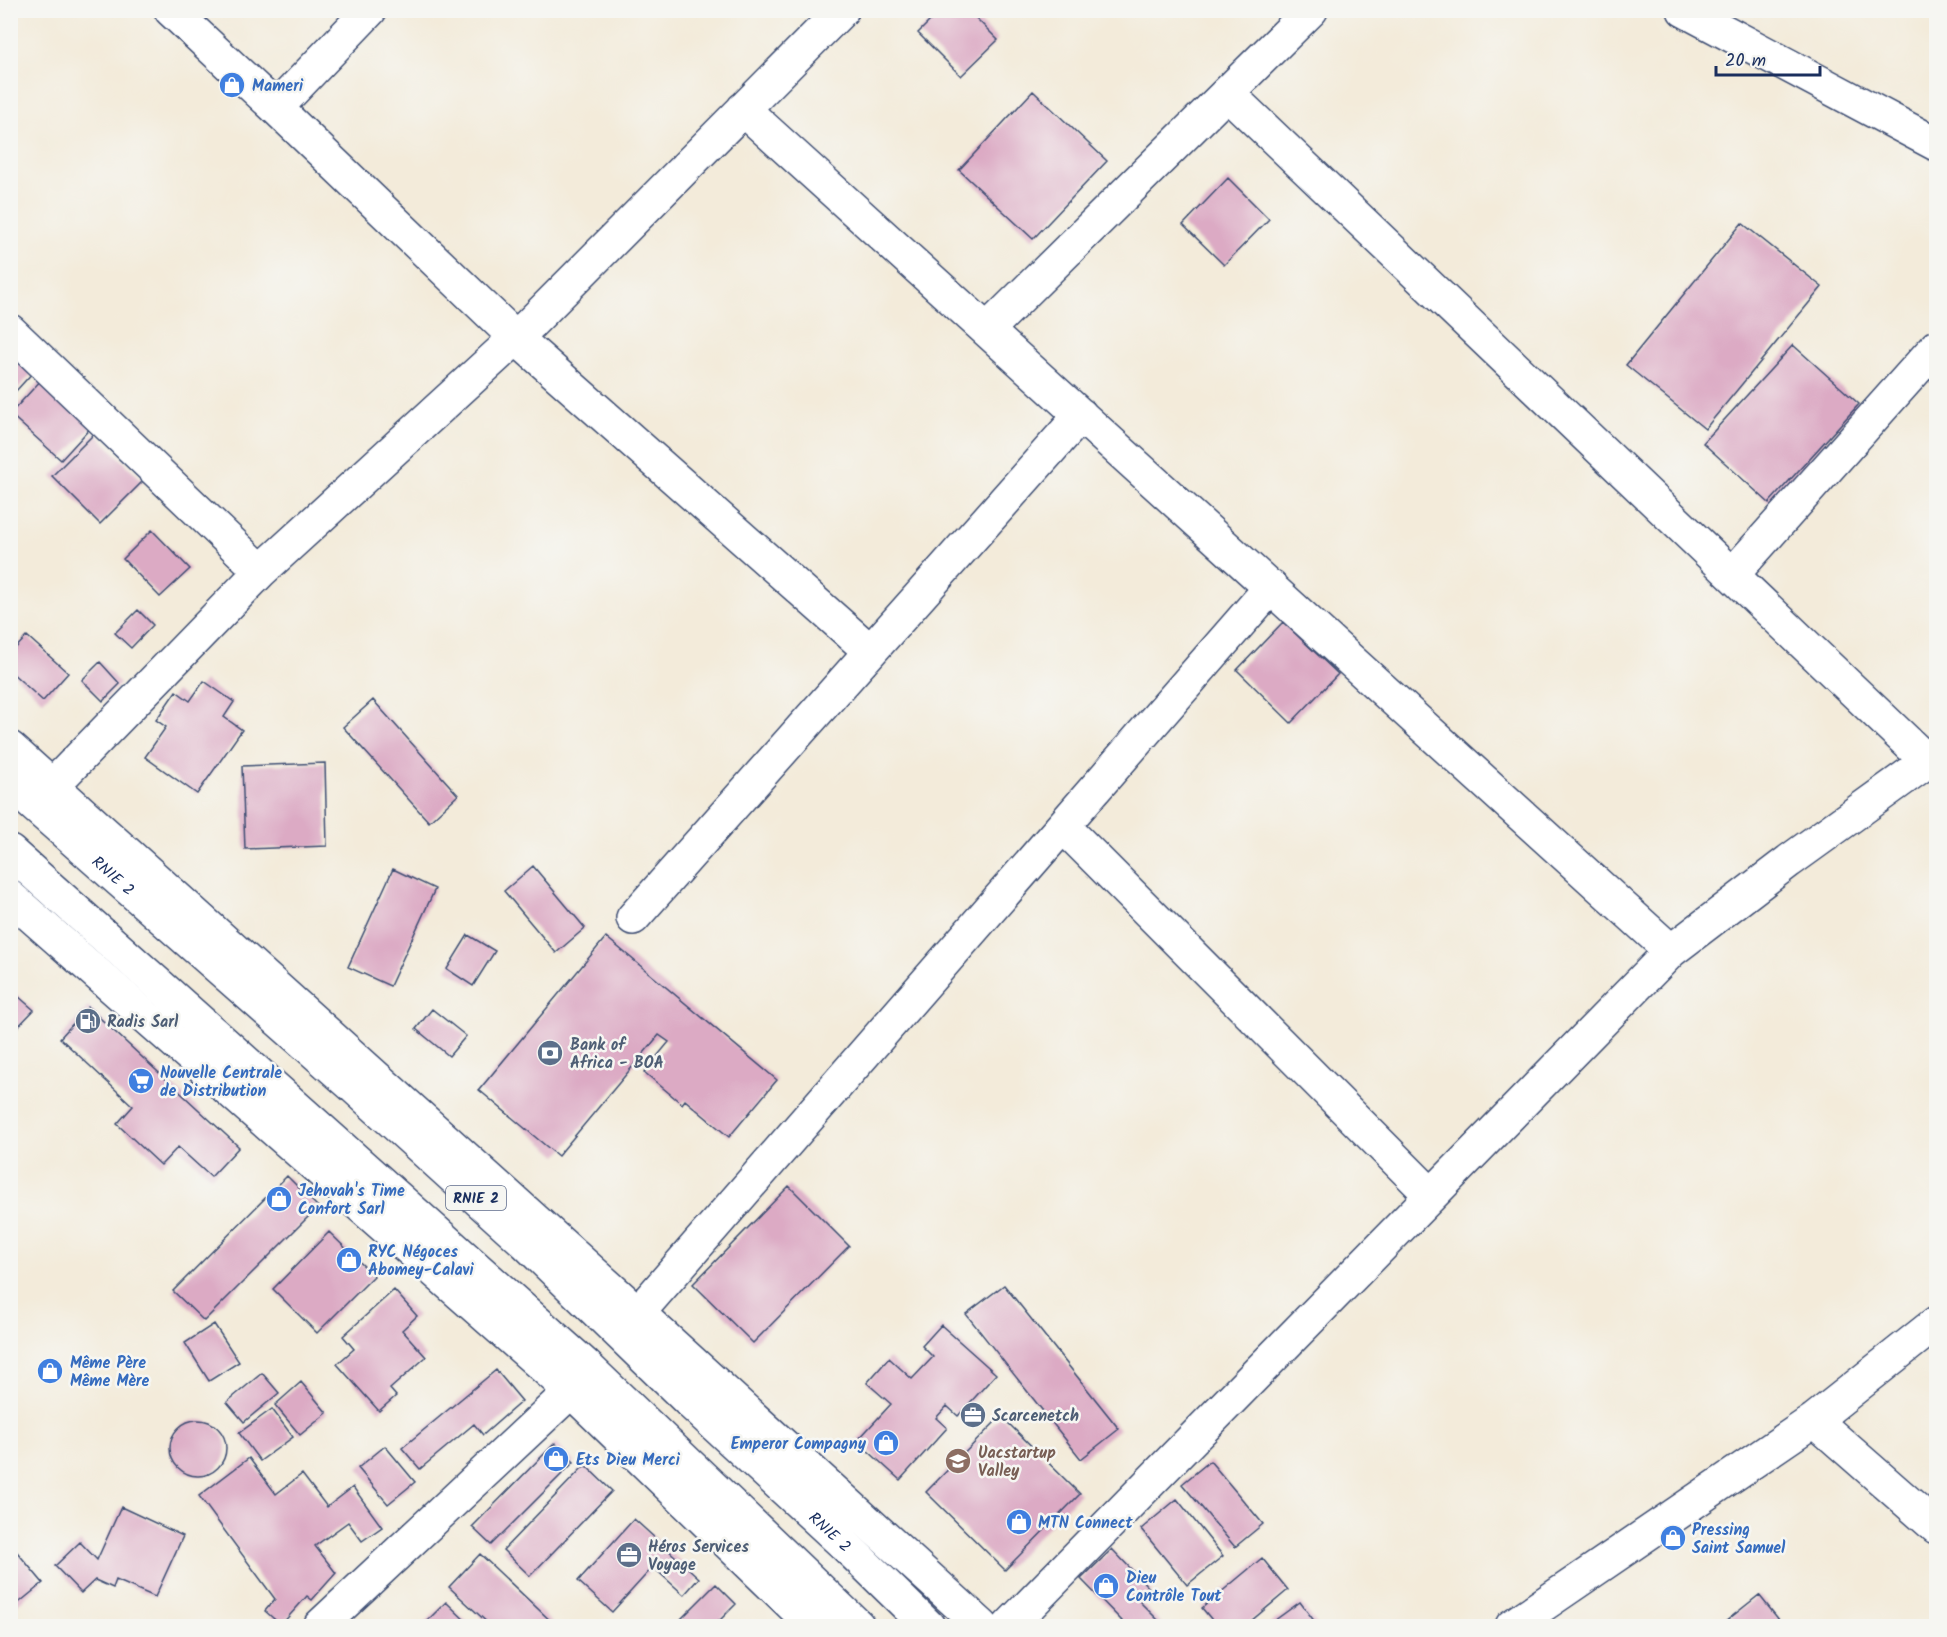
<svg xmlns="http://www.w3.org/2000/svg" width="1947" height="1637" font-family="Kalam,sans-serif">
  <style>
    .building { fill: #dcaac4 }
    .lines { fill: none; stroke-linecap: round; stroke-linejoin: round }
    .minor-casing { stroke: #3b4b71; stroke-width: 36 }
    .highway-casing { stroke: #3b4b71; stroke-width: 36 }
    .minor { stroke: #fff; stroke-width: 33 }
    .highway { stroke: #fff; stroke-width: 33 }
    .labels { text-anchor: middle; stroke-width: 5; stroke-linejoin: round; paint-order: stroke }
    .shield { fill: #f6f6f2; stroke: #5d6b8a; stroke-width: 1.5 }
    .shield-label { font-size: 15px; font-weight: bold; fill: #1b2f5e }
    .shop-label { font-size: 16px; font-weight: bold; fill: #366cbe; stroke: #f6f6f2; text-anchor: start }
    .street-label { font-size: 16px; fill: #1b2f5e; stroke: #f6f6f2 }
    .service-label { font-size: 16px; font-weight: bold; fill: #4e5e75; stroke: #f6f6f2; text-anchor: start }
    .education-label { font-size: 16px; font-weight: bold; fill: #785e54; stroke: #f6f6f2; text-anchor: start }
  </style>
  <rect width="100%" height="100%" fill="#f6f6f2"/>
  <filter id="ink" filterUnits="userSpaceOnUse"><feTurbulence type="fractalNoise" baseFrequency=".0167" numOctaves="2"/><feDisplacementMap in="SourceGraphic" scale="12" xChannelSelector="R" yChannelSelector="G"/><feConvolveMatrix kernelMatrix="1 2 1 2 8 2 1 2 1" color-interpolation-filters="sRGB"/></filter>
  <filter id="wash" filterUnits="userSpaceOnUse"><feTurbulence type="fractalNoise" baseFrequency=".008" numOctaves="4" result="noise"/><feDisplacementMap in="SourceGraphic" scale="24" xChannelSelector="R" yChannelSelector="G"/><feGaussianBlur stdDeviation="1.35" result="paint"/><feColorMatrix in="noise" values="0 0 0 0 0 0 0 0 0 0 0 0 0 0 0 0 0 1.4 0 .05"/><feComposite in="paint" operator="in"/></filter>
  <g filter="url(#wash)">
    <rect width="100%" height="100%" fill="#f3ebda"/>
    <g id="blocks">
      <path class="building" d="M 941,10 L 968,10 L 998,40 L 961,76 L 918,33 Z
        M 1033,91 L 1107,161 L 1033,239 L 959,170 Z
        M 1228,178 L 1269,219 L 1224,265 L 1183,225 Z
        M 1742,223 L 1822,287 L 1705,429 L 1626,365 Z
        M 1793,345 L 1859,404 L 1769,503 L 1703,443 Z
        M 10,348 L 35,370 L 15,392 L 10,388 Z
        M 43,378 L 94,424 L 61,460 L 10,414 Z
        M 95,433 L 143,481 L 100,524 L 52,476 Z
        M 152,530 L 190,569 L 160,597 L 123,559 Z
        M 138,610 L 153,625 L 131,648 L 115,633 Z
        M 1283,622 L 1338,674 L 1291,723 L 1237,670 Z
        M 27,636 L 68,673 L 43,701 L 10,671 L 10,654 Z
        M 100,662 L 120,684 L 103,701 L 82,680 Z
        M 204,681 L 234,702 L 224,717 L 242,730 L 197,794 L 145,757 L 166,727 L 156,720 L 176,691 L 190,701 Z
        M 373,700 L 458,795 L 429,822 L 343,727 Z
        M 325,763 L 327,846 L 245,849 L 242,766 Z
        M 533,866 L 585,928 L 556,953 L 504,891 Z
        M 393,869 L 435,889 L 390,986 L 348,967 Z
        M 468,935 L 495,951 L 473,986 L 447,969 Z
        M 606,937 L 777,1080 L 729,1137 L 685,1100 L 682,1104 L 644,1072 L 669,1042 L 659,1035 L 558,1156 L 479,1090 Z
        M 10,989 L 34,1010 L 10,1035 Z
        M 88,1007 L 239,1147 L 211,1177 L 178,1147 L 161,1165 L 117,1124 L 133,1106 L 60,1038 Z
        M 432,1009 L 466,1036 L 449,1056 L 416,1029 Z
        M 287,1176 L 318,1207 L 204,1321 L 173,1291 Z
        M 789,1186 L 849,1246 L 753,1343 L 693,1284 Z
        M 329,1232 L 374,1276 L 317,1333 L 273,1289 Z
        M 1004,1285 L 1119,1429 L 1081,1459 L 966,1314 Z
        M 394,1290 L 417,1316 L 402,1330 L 426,1357 L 390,1389 L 396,1396 L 379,1411 L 337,1364 L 354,1349 L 343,1336 Z
        M 214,1324 L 239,1362 L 209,1381 L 185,1343 Z
        M 941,1325 L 996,1374 L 958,1416 L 947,1406 L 936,1418 L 947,1428 L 900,1480 L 857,1441 L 891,1404 L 867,1383 L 889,1358 L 912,1379 L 933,1357 L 922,1346 Z
        M 496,1370 L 522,1401 L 483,1435 L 474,1424 L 420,1469 L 402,1448 Z
        M 262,1373 L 279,1393 L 244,1422 L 227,1402 Z
        M 301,1382 L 327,1413 L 300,1435 L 275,1405 Z
        M 272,1409 L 293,1437 L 260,1461 L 239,1433 Z
        M 1001,1416 L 1080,1494 L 1005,1570 L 926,1492 Z
        M170 1448a28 28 0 1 1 56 0a28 28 0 1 1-56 0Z
        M 555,1443 L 574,1462 L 491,1545 L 472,1527 Z
        M 385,1446 L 415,1482 L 388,1504 L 358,1468 Z
        M 249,1458 L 276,1494 L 302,1474 L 327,1507 L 353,1487 L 382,1527 L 362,1541 L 348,1522 L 315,1546 L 336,1573 L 312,1600 L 307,1596 L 281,1625 L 265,1611 L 275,1599 L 199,1496 Z
        M 1210,1461 L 1263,1524 L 1235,1547 L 1182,1484 Z
        M 585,1465 L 612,1491 L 530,1576 L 503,1550 Z
        M 1177,1499 L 1223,1556 L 1187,1585 L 1141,1529 Z
        M 121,1507 L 183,1536 L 155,1597 L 116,1580 L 113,1588 L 95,1580 L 81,1593 L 55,1566 L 80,1542 L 97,1560 Z
        M 634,1519 L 699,1578 L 684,1595 L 653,1567 L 612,1612 L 578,1581 Z
        M 1112,1549 L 1152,1591 L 1140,1602 L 1164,1626 L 1116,1626 L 1122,1621 L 1081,1579 Z
        M 17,1552 L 43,1583 L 10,1610 L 10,1557 Z
        M 480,1554 L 556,1626 L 491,1626 L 449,1587 Z
        M 1262,1558 L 1288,1590 L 1245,1626 L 1217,1626 L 1202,1608 Z
        M 716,1584 L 736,1604 L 714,1626 L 674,1626 Z
        M 1759,1595 L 1784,1626 L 1720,1626 Z
        M 446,1602 L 471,1626 L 422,1626 Z
        M 1300,1602 L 1318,1626 L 1267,1626 Z"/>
    </g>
  </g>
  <g filter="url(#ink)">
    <use href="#blocks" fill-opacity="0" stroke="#3b4b71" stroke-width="1.5"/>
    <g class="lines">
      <g class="minor-casing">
        <path id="minor" d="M 171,10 L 276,108 L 516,338 L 870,651
          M 1684,10 L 1936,144
          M 1227,93 L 1928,762
          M 276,108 L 370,10
          M 743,109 L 1671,951
          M 987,330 L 1311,10
          M 10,331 L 261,571
          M 1732,575 L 1936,347
          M 10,748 L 638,1313 L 982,1626
          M 52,786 L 261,571 L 516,338 L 842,10
          M 1063,826 L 1431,1195
          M 10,897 L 571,1391 L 814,1626
          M 633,918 L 1081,415
          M 638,1313 L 1271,587
          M 1814,1420 L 1936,1527
          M 320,1626 L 571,1391
          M 1009,1626 L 1671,951 L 1789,861 L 1936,755
          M 1512,1626 L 1814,1420 L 1936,1323"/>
      </g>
      <g class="highway-casing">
        <g id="highway">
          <path id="s1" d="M 10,784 L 352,1085 L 526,1243 L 691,1403 L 844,1544 L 928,1626"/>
          <path d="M 10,852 L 585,1365 L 858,1626"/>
        </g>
      </g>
      <use href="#minor" class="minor"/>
      <use href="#highway" class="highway"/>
    </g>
  </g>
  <defs>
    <g id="shop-disc" transform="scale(1.35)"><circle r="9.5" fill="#3f7fe0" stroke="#f6f6f2"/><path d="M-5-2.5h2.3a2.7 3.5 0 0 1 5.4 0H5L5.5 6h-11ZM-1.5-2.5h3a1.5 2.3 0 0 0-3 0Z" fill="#fff"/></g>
    <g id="fuel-disc" transform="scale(1.35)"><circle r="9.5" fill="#5c6f8a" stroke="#f6f6f2"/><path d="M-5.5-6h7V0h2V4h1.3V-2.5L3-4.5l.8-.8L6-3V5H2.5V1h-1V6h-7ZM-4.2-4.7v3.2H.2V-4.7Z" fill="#fff"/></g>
    <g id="bank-disc" transform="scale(1.35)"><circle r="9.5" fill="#5c6f8a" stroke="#f6f6f2"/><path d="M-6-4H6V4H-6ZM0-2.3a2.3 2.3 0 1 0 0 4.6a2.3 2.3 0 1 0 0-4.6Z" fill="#fff"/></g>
    <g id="supermarket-disc" transform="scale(1.35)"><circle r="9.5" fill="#3f7fe0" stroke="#f6f6f2"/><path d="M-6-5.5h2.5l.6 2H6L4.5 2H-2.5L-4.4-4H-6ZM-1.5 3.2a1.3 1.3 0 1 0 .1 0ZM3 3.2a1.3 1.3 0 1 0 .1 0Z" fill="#fff"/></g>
    <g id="office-disc" transform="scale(1.35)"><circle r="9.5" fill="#5c6f8a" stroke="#f6f6f2"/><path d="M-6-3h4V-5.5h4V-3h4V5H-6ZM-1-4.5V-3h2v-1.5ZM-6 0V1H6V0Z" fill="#fff"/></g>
    <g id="university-disc" transform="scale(1.35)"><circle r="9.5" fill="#8d6e63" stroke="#f6f6f2"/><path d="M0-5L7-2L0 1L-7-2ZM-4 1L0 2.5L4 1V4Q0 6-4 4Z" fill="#fff"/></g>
  </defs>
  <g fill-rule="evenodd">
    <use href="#shop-disc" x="232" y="85"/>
    <use href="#fuel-disc" x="88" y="1021"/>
    <use href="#bank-disc" x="550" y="1053"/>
    <use href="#supermarket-disc" x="141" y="1081"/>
    <use href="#shop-disc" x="279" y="1199"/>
    <use href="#shop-disc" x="349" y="1260"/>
    <use href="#shop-disc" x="50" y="1371"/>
    <use href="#office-disc" x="973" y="1415"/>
    <use href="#shop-disc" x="886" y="1443"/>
    <use href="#shop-disc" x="556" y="1459"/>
    <use href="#university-disc" x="958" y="1461"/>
    <use href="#shop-disc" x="1019" y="1522"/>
    <use href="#shop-disc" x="1673" y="1538"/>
    <use href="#office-disc" x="629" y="1555"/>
    <use href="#shop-disc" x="1106" y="1586"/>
  </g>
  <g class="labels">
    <rect class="shield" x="446" y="1186" width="60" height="24" rx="4.5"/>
    <g class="shield-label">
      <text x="476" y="1203">RNIE 2</text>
    </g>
    <g class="shop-label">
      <text x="252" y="91">Mameri</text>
      <text x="160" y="1078">Nouvelle Centrale<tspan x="160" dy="18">de Distribution</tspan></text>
      <text x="298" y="1196">Jehovah's Time<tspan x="298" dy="18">Confort Sarl</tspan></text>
      <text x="368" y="1257">RYC Négoces<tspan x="368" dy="18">Abomey-Calavi</tspan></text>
      <text x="70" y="1368">Même Père<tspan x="70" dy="18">Même Mère</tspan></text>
      <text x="866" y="1449" text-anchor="end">Emperor Compagny</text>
      <text x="576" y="1465">Ets Dieu Merci</text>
      <text x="1038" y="1528">MTN Connect</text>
      <text x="1692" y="1535">Pressing<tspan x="1692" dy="18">Saint Samuel</tspan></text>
      <text x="1126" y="1583">Dieu<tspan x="1126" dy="18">Contrôle Tout</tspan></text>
    </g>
    <g class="street-label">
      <text dy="6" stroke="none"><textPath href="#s1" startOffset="138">RNIE 2</textPath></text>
      <text dy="6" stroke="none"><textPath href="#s1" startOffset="1110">RNIE 2</textPath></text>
    </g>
    <g class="service-label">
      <text x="107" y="1027">Radis Sarl</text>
      <text x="570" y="1050">Bank of<tspan x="570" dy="18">Africa - BOA</tspan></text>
      <text x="992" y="1421">Scarcenetch</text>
      <text x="648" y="1552">Héros Services<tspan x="648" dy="18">Voyage</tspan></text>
    </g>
    <g class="education-label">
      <text x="978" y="1458">Uacstartup<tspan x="978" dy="18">Valley</tspan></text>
    </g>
  </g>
  <rect width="1947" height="1637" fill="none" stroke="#f6f6f2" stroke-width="36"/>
  <path d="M1716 66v9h104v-9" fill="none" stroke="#1b2f5e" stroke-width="3"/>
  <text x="1725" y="66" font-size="18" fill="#1b2f5e" stroke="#f6f6f2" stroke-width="4.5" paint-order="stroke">20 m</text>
</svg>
